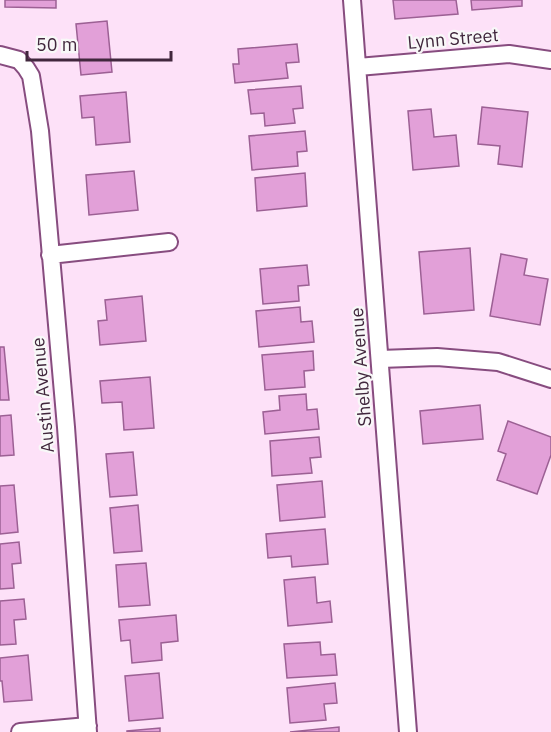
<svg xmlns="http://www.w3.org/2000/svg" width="551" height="732" font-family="'IBM Plex Sans',sans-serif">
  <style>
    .building { fill: #e2a0d8; stroke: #9c6094; stroke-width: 1.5 }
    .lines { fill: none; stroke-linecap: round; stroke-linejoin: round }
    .minor-casing { stroke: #874c7f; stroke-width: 20 }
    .minor { stroke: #fff; stroke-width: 16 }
    .labels { text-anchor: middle; stroke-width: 4.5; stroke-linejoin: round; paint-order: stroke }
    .street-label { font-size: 18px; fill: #41273d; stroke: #f8f8f8 }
  </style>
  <rect width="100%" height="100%" fill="#fde1f8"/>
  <path class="building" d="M 5,0 L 56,0 L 56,8 L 5,7 Z
    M 393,0 L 456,0 L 458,14 L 395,19 Z
    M 471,0 L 522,0 L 522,6 L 472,10 Z
    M 107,21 L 112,72 L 81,75 L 76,24 Z
    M 297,44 L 299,62 L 286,63 L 288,78 L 235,83 L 233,64 L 239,64 L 238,49 Z
    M 301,86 L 303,108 L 293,109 L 295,123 L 265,126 L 264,113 L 251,114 L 248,90 Z
    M 126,92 L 130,142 L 96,145 L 94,117 L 82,118 L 80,96 Z
    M 482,107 L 528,112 L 522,167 L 498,164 L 500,146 L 478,144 Z
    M 431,109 L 434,137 L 456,135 L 459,166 L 413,170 L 408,111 Z
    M 305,131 L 307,151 L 297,152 L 298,166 L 252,170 L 249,136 Z
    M 134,171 L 138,210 L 89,215 L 86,175 Z
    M 305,173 L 307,206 L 257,211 L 255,178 Z
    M 470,248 L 474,310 L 424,314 L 419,252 Z
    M 501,254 L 527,259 L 524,275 L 548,279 L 540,325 L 490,316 Z
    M 307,265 L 309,285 L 298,286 L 299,301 L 263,304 L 260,269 Z
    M 142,296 L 146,341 L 100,345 L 98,321 L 107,320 L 105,300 Z
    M 300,307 L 301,322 L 312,321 L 314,342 L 259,347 L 256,311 Z
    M 0,347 L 4,347 L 9,400 L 0,400 Z
    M 313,351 L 314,370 L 304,371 L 305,387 L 265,390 L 262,355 Z
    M 150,377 L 154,428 L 124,430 L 122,402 L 102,403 L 100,381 Z
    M 306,394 L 307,410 L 317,409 L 319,429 L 265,434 L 263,412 L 280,410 L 279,396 Z
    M 480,405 L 483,439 L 423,444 L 420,411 Z
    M 11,415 L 14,455 L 0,456 L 0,416 Z
    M 508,421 L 551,437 L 551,455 L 537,494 L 497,480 L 506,454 L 498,451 Z
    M 319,437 L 321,457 L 310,458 L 312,473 L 272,476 L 270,441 Z
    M 133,452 L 137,495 L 110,497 L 106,454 Z
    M 322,481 L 325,517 L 280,521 L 277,485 Z
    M 14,485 L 18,532 L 0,534 L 0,486 Z
    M 138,505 L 142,551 L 114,553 L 110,508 Z
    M 325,529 L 328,564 L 292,567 L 291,556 L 268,558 L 266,534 Z
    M 19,542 L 21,563 L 12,564 L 14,588 L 0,589 L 0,544 Z
    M 146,563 L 150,605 L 119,607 L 116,565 Z
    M 315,577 L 317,603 L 330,601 L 332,622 L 288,626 L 284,580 Z
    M 24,599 L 26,619 L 14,620 L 16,644 L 0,645 L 0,601 Z
    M 176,615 L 178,641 L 161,643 L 162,660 L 132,663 L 130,640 L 121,641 L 119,620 Z
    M 320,642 L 321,655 L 335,654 L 337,675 L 287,678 L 284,644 Z
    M 28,655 L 32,700 L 4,702 L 2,681 L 0,681 L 0,658 Z
    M 159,673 L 163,718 L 129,721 L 125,676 Z
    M 335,683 L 337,703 L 324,704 L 326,720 L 290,723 L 287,688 Z
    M 339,727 L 339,732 L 290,732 Z
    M 160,728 L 160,732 L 127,732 L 127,731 Z"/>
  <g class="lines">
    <g class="minor-casing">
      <path id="minor" d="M 352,0 L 408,732
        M 0,55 L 19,60 L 26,68 L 31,76 L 40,131 L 66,427 L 88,732
        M 358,67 L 509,54 L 551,60
        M 50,255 L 169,242
        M 380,359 L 437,357 L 498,362 L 551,379
        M 20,732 L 88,726"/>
    </g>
    <use href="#minor" class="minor"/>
  </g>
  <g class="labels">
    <g class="street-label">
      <text transform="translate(453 39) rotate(-5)" y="6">Lynn Street</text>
      <text transform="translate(361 367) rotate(-94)" y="6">Shelby Avenue</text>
      <text transform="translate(43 395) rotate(-95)" y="6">Austin Avenue</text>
    </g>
  </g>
  <path d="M27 51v9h144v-9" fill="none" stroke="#41273d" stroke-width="3"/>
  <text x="36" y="51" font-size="18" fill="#41273d" stroke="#f8f8f8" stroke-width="4.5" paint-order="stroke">50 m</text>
</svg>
